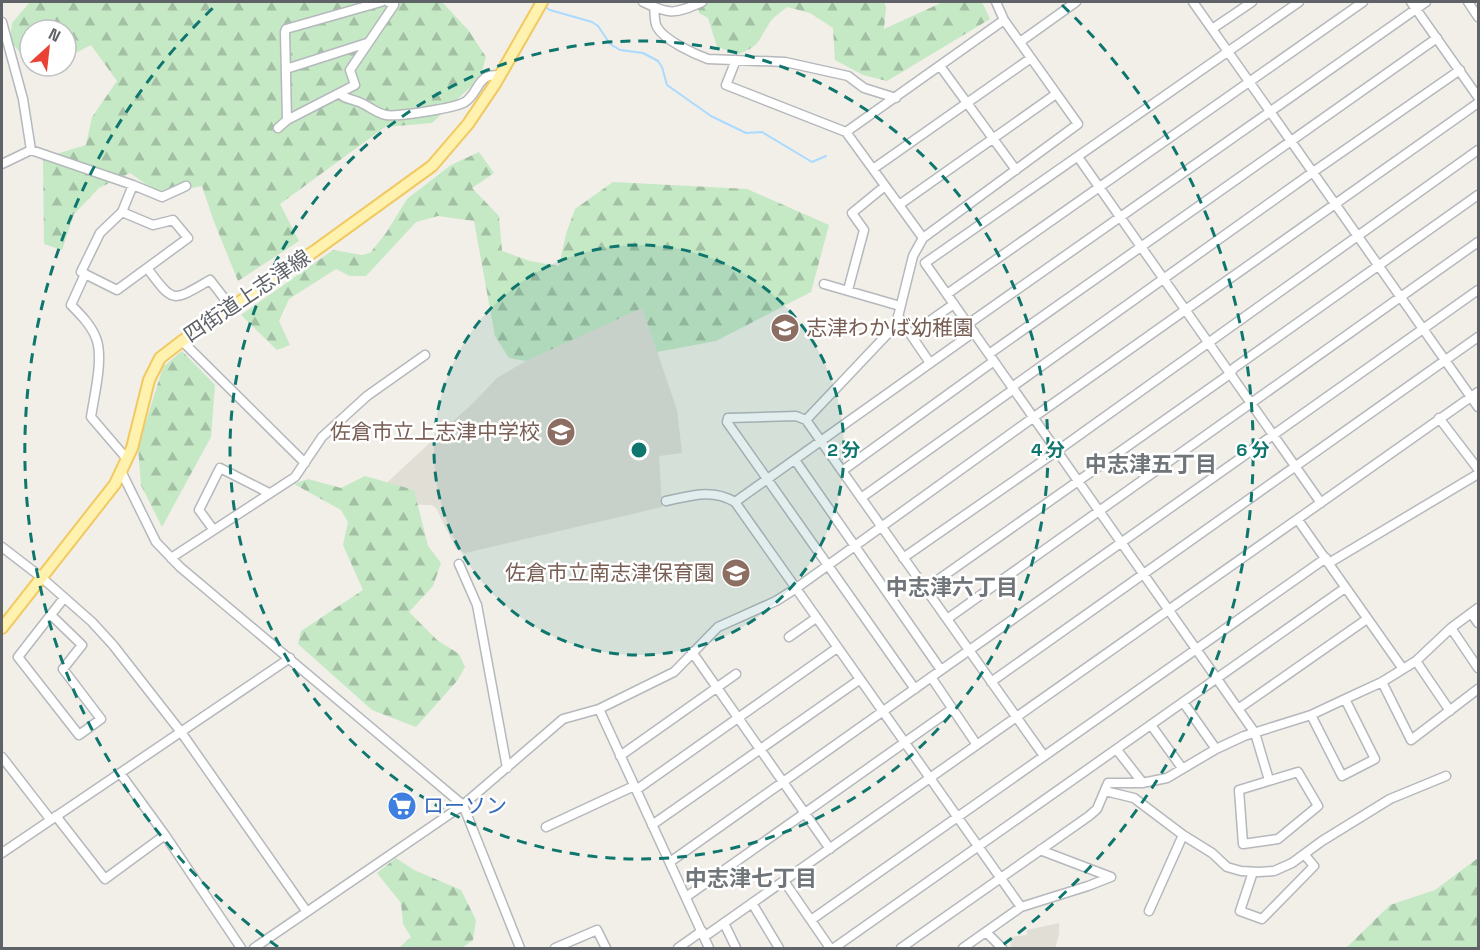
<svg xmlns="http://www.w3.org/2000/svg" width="1480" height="950" font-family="'Space Grotesk','Noto Sans JP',sans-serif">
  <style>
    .education { fill: #e1ded6 }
    .forest { fill: url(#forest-firs) }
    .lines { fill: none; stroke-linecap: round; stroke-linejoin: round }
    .stream { stroke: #aadaff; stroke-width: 2 }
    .minor-casing { stroke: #b5b8bc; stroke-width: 11 }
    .major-casing { stroke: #f2c960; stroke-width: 14 }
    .minor { stroke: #fff; stroke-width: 8 }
    .major { stroke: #fff2af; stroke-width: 10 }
    .ring { fill: none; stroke: #0f766e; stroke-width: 3; stroke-dasharray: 10 8 }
    .labels { text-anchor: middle; stroke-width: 5; stroke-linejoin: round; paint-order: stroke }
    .street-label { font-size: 21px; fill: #5f6368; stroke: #fff }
    .education-label { font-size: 21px; fill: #785e54; stroke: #fff; text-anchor: end }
    .shop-label { font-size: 21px; fill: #366cbe; stroke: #fff; text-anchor: start }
    .neighbourhood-label { font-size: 22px; font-weight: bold; fill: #70757a; stroke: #fff }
    .centre { fill: #0f766e; stroke: #fff; stroke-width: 3 }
    .ring-label { font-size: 18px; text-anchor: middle; font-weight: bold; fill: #0f766e; stroke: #fff; stroke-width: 5; stroke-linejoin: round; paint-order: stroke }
  </style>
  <defs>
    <pattern id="forest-firs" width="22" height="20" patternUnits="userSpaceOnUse" patternTransform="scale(1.5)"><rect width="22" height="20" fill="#c5e8c5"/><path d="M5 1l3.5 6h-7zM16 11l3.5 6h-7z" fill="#a3c0a4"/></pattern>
  </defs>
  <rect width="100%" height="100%" fill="#f1efe8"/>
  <path class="education" d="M 642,307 L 677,410 L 682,453 L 659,456 L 662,507 L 465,553 L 456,549 L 436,508 L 432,505 L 382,504 L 379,490 L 474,402 L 497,378 L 526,361 Z
    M 1059,923 L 1059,935 L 1055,948 L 1011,948 L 1010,937 L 1027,935 L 1027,930 Z"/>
  <path class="forest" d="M 30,2 L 442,2 L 469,31 L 486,57 L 480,78 L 432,123 L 385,127 L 280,204 L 299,241 L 238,281 L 213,219 L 202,186 L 160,194 L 130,173 L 99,188 L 74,214 L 62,250 L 44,244 L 43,158 L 86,145 L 92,117 L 117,81 L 91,45 L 66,58 L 66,30 L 30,30 L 30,59 L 26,59 L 10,41 L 12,23 Z
    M 697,2 L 884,2 L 886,7 L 884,29 L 943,2 L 982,2 L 990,19 L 887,81 L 863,75 L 835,60 L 833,28 L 810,13 L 787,7 C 781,12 773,17 769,24 C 757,42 761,45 739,54 L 717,47 L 708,18 L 699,13 Z
    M 479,152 L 494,173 L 472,188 L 499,216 L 502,251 L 530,261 L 559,266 L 566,234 L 575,209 L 613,182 L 747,189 L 829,225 L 811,292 L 716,341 L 657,352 L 642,308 L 526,361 L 509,358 L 495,336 L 474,221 L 438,216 L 416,222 L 366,276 L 350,276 L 336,269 L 289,299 L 279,321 L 290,345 L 277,350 L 241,315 L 333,250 L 362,255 L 370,253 L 386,233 L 407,199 L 451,165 Z
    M 182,351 L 215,385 L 211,437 L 162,527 L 141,485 L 138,447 L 163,367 Z
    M 365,476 L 414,490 L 428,546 L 441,563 L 433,586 L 409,612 L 437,640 L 459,654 L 465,667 L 457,681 L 416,727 L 372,710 L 298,644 L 301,631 L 363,590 L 343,545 L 348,522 L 341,510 L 294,484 L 308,479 L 341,488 Z
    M 396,858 L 414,870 L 461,890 L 476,920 L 473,940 L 462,948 L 399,948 L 411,937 L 403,924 L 401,903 L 377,873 Z
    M 1478,858 L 1478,948 L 1346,948 L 1390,905 L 1435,890 Z"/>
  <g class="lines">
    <path class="stream" d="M 543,6 L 550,10 L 592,22 L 598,26 L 610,44 L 620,50 L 643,53 L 658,61 L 662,67 L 667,85 L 711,116 L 746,133 L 762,132 L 812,162 L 826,156"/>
    <g class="minor-casing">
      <path id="minor" d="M 643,2 C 670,15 675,14 702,2
        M 1193,2 L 1478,407
        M 1411,2 L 1478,97
        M 1468,2 L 1478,17
        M 654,7 C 655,13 654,22 657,27 C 664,40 694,54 708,59 L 785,62 L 848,76 L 864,88 L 896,98
        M 2,22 L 23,99 L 31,150
        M 1212,29 L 1252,2
        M 1020,42 L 1076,2
        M 736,60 L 726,85 L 846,132
        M 940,66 L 1016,170
        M 286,69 L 367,43
        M 340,94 C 345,99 349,98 356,101 C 367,104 375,113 386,115 C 398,117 455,108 465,102 C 479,93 478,71 500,76
        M 287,120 L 285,32 L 286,29 L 381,2
        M 278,128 L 287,120 L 355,85 L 350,70 L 394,5 L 388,2
        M 1078,157 L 1321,503
        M 2,164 L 31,150 L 133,185 L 162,197 L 186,186
        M 873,169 L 1031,58
        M 899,205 L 1056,94
        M 122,212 L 153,225 L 173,220 L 188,238 L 117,290 L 81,272 L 100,233 L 122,212 L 133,185
        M 923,238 L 846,132 L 1004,20
        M 147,268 C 174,304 172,302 210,280 L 231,307
        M 85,274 L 71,305 C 81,315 91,325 96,338 C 104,358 94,396 91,417 L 127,459
        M 824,284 L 900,306
        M 848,290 L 864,230 L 852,213 L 885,186
        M 947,294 L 1363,2
        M 898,316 L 930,363
        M 968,324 L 1426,2
        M 911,334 L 954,304
        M 182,341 L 305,463
        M 989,354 L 1437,38
        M 1012,387 L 1313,172 L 1460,70
        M 1439,418 L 1478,469
        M 806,420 L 896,325 L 913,256 L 923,238 L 1078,124 L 1004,20 L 996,2
        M 795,460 L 941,670
        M 121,471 L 156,542 L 180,567 L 463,805 L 520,948
        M 842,471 L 994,361
        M 861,498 L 1014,389
        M 666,501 C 690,496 712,488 735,502 L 1021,907
        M 735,502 L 974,332
        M 1298,520 L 1403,669
        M 213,529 L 199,510 L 220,468 L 269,493
        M 2,547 L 41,577 L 92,622 L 113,645 L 181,732 L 307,912
        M 171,558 L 295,477 L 322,437 L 367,396 L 425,355
        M 903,558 L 1057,451 L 1478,150
        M 1329,563 L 1478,474
        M 459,564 L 477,605 L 507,768
        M 925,589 L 1230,374 L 1234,368 L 1478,195
        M 1471,613 L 1478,623
        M 51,615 L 82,645 L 63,669 L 101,719 L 79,735 L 18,657 L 64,598
        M 947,619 L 1478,242
        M 1451,628 L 1478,668
        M 789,637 L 816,618
        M 692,652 L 830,849
        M 1416,661 L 1450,711
        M 931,677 L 977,745
        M 991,682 L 1478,337
        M 1382,682 L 1411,740 L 1478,689
        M 915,689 L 727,422 L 728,418 L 796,416 L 806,420 L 1044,756
        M 1183,702 L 1216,749
        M 599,709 L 709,948
        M 1238,709 L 1367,619
        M 1311,715 L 1342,776 L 1375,759 L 1345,699
        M 1151,725 L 1182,768
        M 1117,750 L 1142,782
        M 620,756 L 736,674
        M 2,757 L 50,819
        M 1298,772 L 1318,806 L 1278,839 L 1243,844 L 1239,790 Z
        M 120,773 L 165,835 L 241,948
        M 1269,780 L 1255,733 L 925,263 L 1299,2
        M 636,790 L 837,648
        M 1105,791 L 1134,798 L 1183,835 L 1212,853 L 1227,867 L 1241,871 L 1259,872 L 1274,871 L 1292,863 L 1322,841 L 1390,799 L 1446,776
        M 56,816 L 105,879 L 165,835
        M 652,825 L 859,680
        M 546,827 L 634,786
        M 2,853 L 290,658
        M 670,862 L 1478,290
        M 1253,872 L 1240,911 L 1262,919 L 1314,866 L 1304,854
        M 784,881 L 830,948
        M 686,897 L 952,709
        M 752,903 L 779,948
        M 1149,911 L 1183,835
        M 811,920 L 1326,558
        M 724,923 L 736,948
        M 986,932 L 1002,948
        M 704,937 L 1478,392
        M 254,948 L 463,805 L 563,719 L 599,709 L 674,672 L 718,627 L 776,601 L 795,589 L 1034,417 L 1478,103
        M 555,948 L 597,930 L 606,948
        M 678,948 L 702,931
        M 834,948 L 1345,588
        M 901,948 L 1089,816 L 1097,809 L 1108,783 L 1142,783 L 1167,778 L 1216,749 L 1244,736 L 1311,715 L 1345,699 L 1382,682 L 1416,661 L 1451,628 L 1478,608
        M 963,948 L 1021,907 L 1088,886 L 1111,877 L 1040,850"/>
    </g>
    <g class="major-casing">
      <path id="major" d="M 2,628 L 115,484 L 132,448 L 149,380 L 160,358 L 182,341 L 316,250 L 432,166 L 468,124 L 495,84 L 542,2"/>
    </g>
    <use href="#minor" class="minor"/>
    <use href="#major" class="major"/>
  </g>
  <circle cx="639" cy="450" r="205" fill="#0f766e" fill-opacity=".12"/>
  <g class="ring">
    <circle cx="639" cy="450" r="205"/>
    <circle cx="639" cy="450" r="409"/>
    <path d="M278 947A614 614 0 0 1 216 5M1062 5A614 614 0 0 1 1000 947"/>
  </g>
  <defs>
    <g id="school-disc" transform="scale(1.5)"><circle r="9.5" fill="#8d6e63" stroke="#fff"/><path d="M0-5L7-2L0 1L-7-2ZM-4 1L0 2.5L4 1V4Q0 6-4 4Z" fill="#fff"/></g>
    <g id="supermarket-disc" transform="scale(1.5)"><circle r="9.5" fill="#3f7fe0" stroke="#fff"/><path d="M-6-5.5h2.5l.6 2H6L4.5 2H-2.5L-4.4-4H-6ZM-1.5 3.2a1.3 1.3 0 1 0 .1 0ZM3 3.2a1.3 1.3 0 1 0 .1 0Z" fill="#fff"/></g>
  </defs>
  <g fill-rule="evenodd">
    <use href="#school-disc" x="785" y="328"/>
    <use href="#school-disc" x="561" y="432"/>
    <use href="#school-disc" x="736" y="573"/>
    <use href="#supermarket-disc" x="402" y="806"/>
  </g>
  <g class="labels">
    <g class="street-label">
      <text transform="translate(247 296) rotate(-34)" y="7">四街道上志津線</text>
    </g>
    <g class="education-label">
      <text x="806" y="335" text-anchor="start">志津わかば幼稚園</text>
      <text x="540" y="439">佐倉市立上志津中学校</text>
      <text x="715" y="580">佐倉市立南志津保育園</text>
    </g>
    <g class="shop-label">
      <text x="423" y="813">ローソン</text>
    </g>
    <g class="neighbourhood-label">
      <text x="1151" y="472">中志津五丁目</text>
      <text x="952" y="595">中志津六丁目</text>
      <text x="751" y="886">中志津七丁目</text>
    </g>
  </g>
  <circle cx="639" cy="450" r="9" class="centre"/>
  <g class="ring-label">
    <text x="844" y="456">2 分</text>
    <text x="1048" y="456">4 分</text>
    <text x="1253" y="456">6 分</text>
  </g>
  <rect width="1480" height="950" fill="none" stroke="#5f6368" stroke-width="6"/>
  <g transform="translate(48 48) rotate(27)"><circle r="28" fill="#ffffff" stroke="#bfc1c3" stroke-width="1.5"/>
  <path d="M0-4.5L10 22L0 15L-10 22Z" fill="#ea4335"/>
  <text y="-9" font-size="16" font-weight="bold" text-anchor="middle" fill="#5f6368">N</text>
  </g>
</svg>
